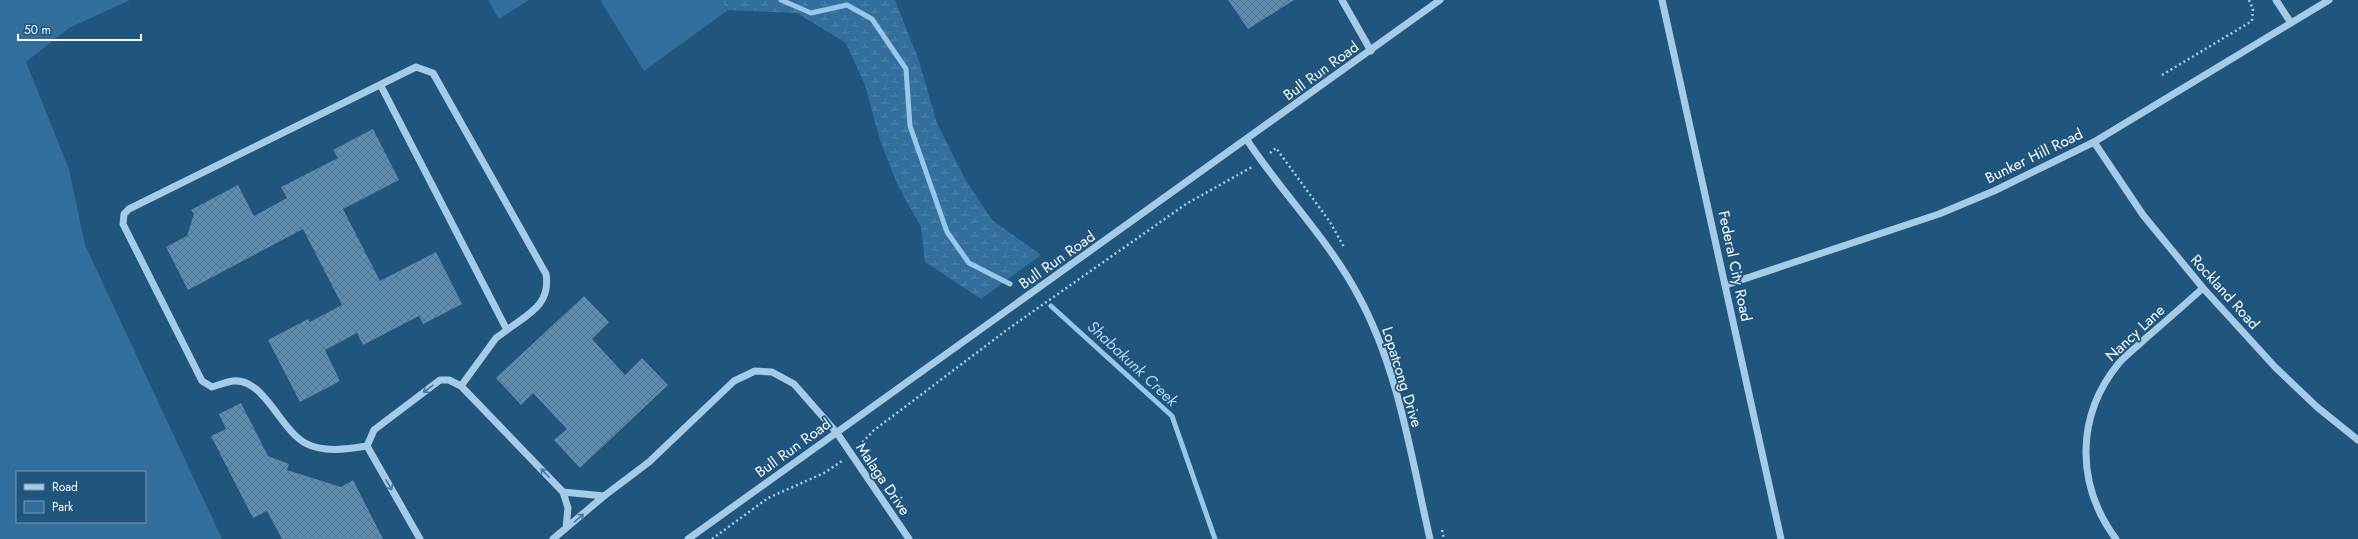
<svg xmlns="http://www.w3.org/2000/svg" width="2358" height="539" font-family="Jost,sans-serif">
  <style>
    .green { fill: #336f9c; fill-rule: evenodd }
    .wetland { fill: url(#wetland-marsh) }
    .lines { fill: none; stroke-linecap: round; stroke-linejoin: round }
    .stream { stroke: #98c7e8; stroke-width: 5 }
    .building { fill: url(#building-cross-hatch) }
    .path { stroke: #a5cbe7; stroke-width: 2.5; stroke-dasharray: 2 3; stroke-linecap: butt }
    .minor { stroke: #a5cbe7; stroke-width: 7 }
    .oneway { stroke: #48789e }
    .labels { text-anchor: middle; stroke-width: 3.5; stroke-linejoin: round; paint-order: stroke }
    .street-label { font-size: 15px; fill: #fff; stroke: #20557e }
    .water-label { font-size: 16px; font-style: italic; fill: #b0d4ef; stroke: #20557e }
  </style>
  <defs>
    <pattern id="wetland-marsh" width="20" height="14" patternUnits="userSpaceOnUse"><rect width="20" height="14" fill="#336f9c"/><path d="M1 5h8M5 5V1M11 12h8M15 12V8" fill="none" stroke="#5285ab"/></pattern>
    <pattern id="building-cross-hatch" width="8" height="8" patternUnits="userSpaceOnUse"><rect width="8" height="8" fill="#5e8db2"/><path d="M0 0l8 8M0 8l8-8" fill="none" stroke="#577389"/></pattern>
  </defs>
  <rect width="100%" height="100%" fill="#20557e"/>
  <path class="green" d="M 0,0 L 130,0 L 69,28 L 26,62 L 69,169 L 85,245 L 222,539 L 0,539 ZM 17,472 L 145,472 L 145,522 L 17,522 Z
    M 488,0 L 529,0 L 499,19 Z
    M 600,0 L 721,0 L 728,10 L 644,71 Z"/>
  <path class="wetland" d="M 721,0 L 895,0 L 919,61 L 937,123 L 965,179 L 992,220 L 1041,255 L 981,299 L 925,262 L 921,227 L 898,186 L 880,140 L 865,85 L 846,43 L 797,13 L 728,10 Z"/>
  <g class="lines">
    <path class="stream" d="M 781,0 L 811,13 L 847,5 L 872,19 L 906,69 L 910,126 L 947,232 L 969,263 L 1010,284
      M 1051,306 L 1172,416 L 1215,539"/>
  </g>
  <path class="building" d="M 1228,0 L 1294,0 L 1248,29 Z
    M 373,129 L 399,180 L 343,209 L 380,281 L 436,252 L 462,304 L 423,324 L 419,316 L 363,345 L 357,333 L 325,350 L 340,381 L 300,402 L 268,340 L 308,319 L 310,322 L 342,305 L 303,229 L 188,290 L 166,247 L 187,236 L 194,214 L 191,210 L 238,185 L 254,216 L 287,198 L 281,187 L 338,158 L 333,150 Z
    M 584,296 L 609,322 L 592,339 L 625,375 L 642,358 L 668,385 L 580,468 L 554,440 L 567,429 L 533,393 L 521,405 L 496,378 Z
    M 241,403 L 268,456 L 289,464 L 287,470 L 341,487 L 353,480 L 383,539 L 282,539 L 267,511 L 253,518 L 211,436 L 226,429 L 219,414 Z"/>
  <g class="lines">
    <path class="path" d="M 2162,75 L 2252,21 L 2253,9 L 2249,0
      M 1270,153 L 1276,148 L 1330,222 L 1344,247
      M 859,446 L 873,431 L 1008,329 L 1186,204 L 1252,167
      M 1442,530 L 1444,539
      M 712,539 L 768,498 L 824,473 L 842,461"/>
    <path class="minor" d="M 1342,0 L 1371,51
      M 1662,0 L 1781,539
      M 2276,0 L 2291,23
      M 1247,140 C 1282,193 1328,239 1358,295 C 1399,370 1411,457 1430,539
      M 2094,142 L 2143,215 L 2203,288 L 2275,367 L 2317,407 L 2358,440
      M 1726,285 L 1939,214 L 1994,191 L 2094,142 L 2329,0
      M 461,386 L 496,338 L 507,330
      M 367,446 C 348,449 323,453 305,443 C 279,428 264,378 233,381 C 226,382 219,385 212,387 L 202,381 L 123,224 L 124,214 L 129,209 L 416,67 L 433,73 L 546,274 C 551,305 528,314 507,330 L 381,86
      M 563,492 L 568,508 L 566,528
      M 420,539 L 367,446 L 374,430 L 440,380 L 449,380 L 461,386 L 563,492 L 604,496
      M 553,539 L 604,496 L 649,462 L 734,381 L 755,371 L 772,372 L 794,384 L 837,433 L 909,539
      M 688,539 L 1440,0
      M 2116,539 C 2075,484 2076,415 2119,363 C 2127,354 2138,346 2146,338 C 2165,322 2184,305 2203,288"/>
  </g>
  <defs><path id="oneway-shaft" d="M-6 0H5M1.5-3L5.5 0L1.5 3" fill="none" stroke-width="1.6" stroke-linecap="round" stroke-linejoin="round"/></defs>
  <g class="oneway">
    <use href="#oneway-shaft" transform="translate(428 389) rotate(143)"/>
    <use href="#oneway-shaft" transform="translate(545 473) rotate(-134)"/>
    <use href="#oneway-shaft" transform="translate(389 485) rotate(60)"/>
    <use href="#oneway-shaft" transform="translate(579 518) rotate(-41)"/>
  </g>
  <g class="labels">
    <g class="street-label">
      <text transform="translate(1321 71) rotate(-36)" y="5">Bull Run Road</text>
      <text transform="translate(2034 156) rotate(-26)" y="5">Bunker Hill Road</text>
      <text transform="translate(1057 260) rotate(-35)" y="5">Bull Run Road</text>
      <text transform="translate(1735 266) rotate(78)" y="5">Federal City Road</text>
      <text transform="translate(2225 292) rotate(48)" y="5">Rockland Road</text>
      <text transform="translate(2135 333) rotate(-43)" y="5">Nancy Lane</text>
      <text transform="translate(1402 377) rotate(73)" y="5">Lopatcong Drive</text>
      <text transform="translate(793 448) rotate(-36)" y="5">Bull Run Road</text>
      <text transform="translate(883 479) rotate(56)" y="5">Malaga Drive</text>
    </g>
    <g class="water-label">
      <text transform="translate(1133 363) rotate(43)" y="6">Shabakunk Creek</text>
    </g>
  </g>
  <rect x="16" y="471" width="130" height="52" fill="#20557e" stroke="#7999b2"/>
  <rect x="24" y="484" width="20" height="6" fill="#a5cbe7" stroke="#7999b2"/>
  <text x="52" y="491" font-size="12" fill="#ffffff">Road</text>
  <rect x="24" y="501" width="20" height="12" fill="#336f9c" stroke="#7999b2"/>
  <text x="52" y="511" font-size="12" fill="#ffffff">Park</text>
  <path d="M18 34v6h123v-6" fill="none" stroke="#ffffff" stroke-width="2"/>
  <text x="24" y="34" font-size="12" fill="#ffffff" stroke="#20557e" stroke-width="3" paint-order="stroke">50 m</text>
</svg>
